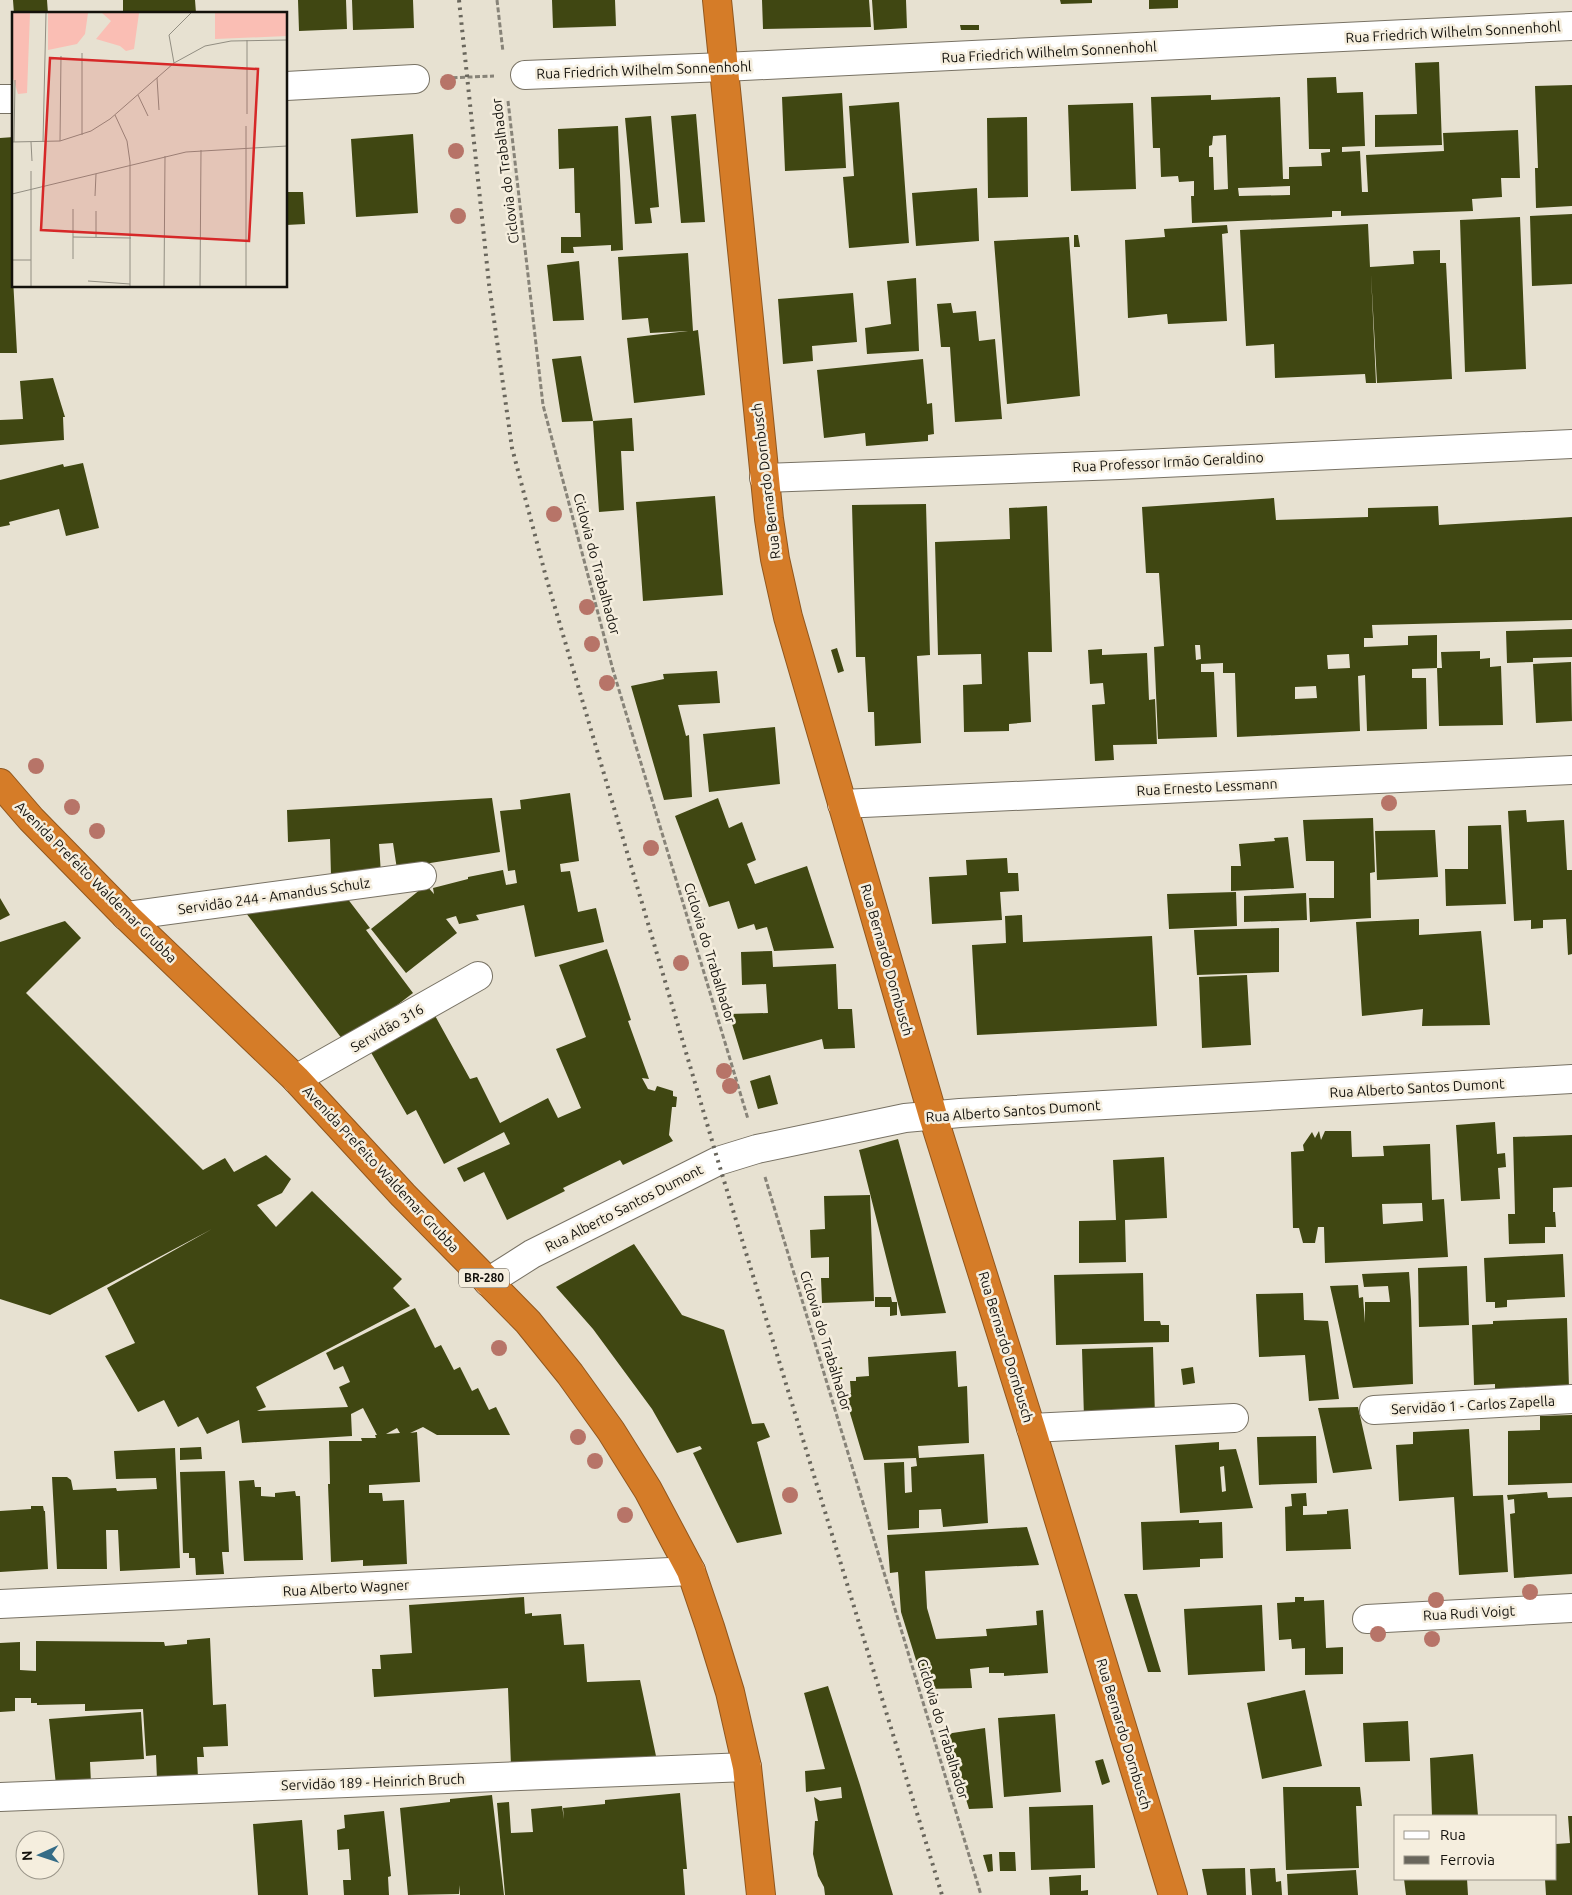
<svg xmlns="http://www.w3.org/2000/svg" width="1572" height="1895" viewBox="0 0 1572 1895" font-family="Ubuntu,sans-serif">
  <rect width="100%" height="100%" fill="#e7e1d1"/>
  <path fill="#404712" fill-rule="evenodd" d="M13 0H47L48 14H14Z
    M123 0H195L196 13 123 14Z
    M298 0H346L347 29 299 31Z
    M352 0H413L414 28 353 30Z
    M552 0H615L616 26 553 28Z
    M762 0H869L871 27 763 29Z
    M872 0H906L907 28 874 30Z
    M1060 0H1092V3L1061 4Z
    M1149 0H1178V8L1149 9Z
    M960 25H979V30H961Z
    M1439 62 1442 145 1375 147V115L1417 114 1415 63Z
    M1336 77 1337 93 1363 92 1365 146 1342 147V152L1360 151 1362 192H1368L1366 155 1444 151 1443 133 1518 130 1520 178H1501L1502 197 1472 199 1473 211 1341 216V211H1332V217L1192 223 1191 196H1194V181L1179 182 1178 176 1161 177 1160 148H1153L1151 97 1211 95V100L1280 97 1283 179H1289V167L1322 166 1321 153 1330 152V149H1309L1307 78ZM1226 135 1228 189 1214 190 1213 157H1209V146L1212 145 1213 136ZM1290 186V195L1239 196 1238 188Z
    M1572 85V206L1536 208 1535 168H1538L1535 86Z
    M842 93 846 168 785 171 782 97Z
    M899 102 909 243 849 248 843 177 854 176 849 106Z
    M1133 103 1136 189 1071 191 1068 105Z
    M696 114 705 222 681 223 671 116Z
    M651 116 659 207 650 208 652 223 635 224 625 118Z
    M1027 117 1028 197 988 198 987 118Z
    M618 126 623 250 611 251V245L573 247 574 253H561V237H581L580 213H575L574 168 559 169 558 129Z
    M413 134 418 213 356 217 351 139Z
    M14 137 13 278 17 353H0V138Z
    M977 188 979 241 916 246 912 193Z
    M286 192H303L305 224 286 225Z
    M1572 214V284L1532 286 1530 216Z
    M1520 217 1526 369 1465 372 1460 220Z
    M1368 224 1370 267 1414 264 1413 251 1440 250V263H1446L1452 379 1377 383 1371 274 1376 383H1366L1365 374 1275 378 1274 344 1246 346 1240 230Z
    M1227 225 1228 233 1222 234 1227 321 1168 324 1167 314 1128 318 1125 240 1165 237 1164 229Z
    M1074 235H1078L1080 247H1074Z
    M1069 237 1080 396 1007 404 994 241Z
    M688 253 693 331 698 330 705 395 634 403 627 338 688 331 650 333 648 318 622 320 618 257Z
    M579 261 584 320 553 321 547 265Z
    M916 278 919 351 867 354 865 328 891 324 887 281Z
    M853 293 857 342 812 346 813 361 783 364 778 299Z
    M951 303 953 313 976 311 979 341 995 339 1002 419 955 422 950 347H941L937 304Z
    M581 356 593 421 562 422 552 359Z
    M923 359 927 404 932 403 934 434 928 435V441L866 446 865 433 824 438 817 370Z
    M53 378 65 417H63L64 440 0 445V420L23 419 20 381Z
    M632 418 634 451H621L624 510 599 512 593 421Z
    M83 463 99 528 66 536 59 509 9 522 10 525 0 527V480L63 464 64 467Z
    M715 496 723 595 643 601 636 502Z
    M1274 498 1276 520 1368 517V508L1438 506 1439 525 1572 517V620L1372 625 1373 638H1364V647L1408 645V636L1437 635V668L1412 669V678H1426L1427 729 1367 731 1365 675 1358 676 1360 731 1237 737 1235 673H1223V663L1201 664V672H1214L1217 737 1158 739 1154 647 1164 646 1159 573H1146L1142 507ZM1195 645H1200L1201 659 1196 660ZM1349 654 1350 668 1328 669 1327 655ZM1316 686 1317 698 1295 699V687Z
    M926 504 930 655 917 656 921 743 875 746 874 712H868L865 657H856L852 505Z
    M1047 506 1052 652H1028L1031 722 1009 724V731L964 732 963 685 982 684 981 654 938 655 935 542 1010 539 1009 508Z
    M1572 629V657L1533 658V662L1507 663 1506 631Z
    M837 648 844 671 838 673 831 650Z
    M1102 649V655L1147 653 1149 700 1155 699 1157 744 1113 745 1114 760 1095 761 1092 705 1105 704 1103 683 1090 684 1088 650Z
    M1480 651V659L1490 658V667L1501 666 1503 725 1439 726 1437 668H1442L1441 652Z
    M1571 662 1572 721 1536 723 1533 664Z
    M717 671 720 703 678 705 686 736 689 735 692 797 664 800 631 686 664 679 663 674Z
    M775 727 780 784 709 792 703 734Z
    M570 793 579 861 560 864 561 872 570 871 578 912 596 908 604 942 535 957 524 905 476 915 479 920 459 924 456 916 446 919 457 933 406 973 371 929 426 885 434 894 433 888 468 879V877L503 870 506 885 517 883 515 870 508 871 500 811 521 809 520 800Z
    M492 798 500 852 424 864 398 876 393 843 379 844 381 874 331 876 330 839 288 842 287 810Z
    M718 798 729 828 742 822 756 860 747 864 755 884 807 866 834 948 774 951 767 927 756 930 754 924 738 929 729 901 709 907 675 816Z
    M1526 810 1527 822 1564 820 1567 870H1572V954L1568 955 1566 919 1543 920V928L1531 929V920L1514 921 1508 811Z
    M1373 818 1375 872 1370 873 1371 918 1310 922 1309 898H1334V861H1306L1303 820Z
    M1501 825 1506 904 1446 906 1445 869H1468V826Z
    M1435 830 1438 877 1377 880 1375 831Z
    M1288 837 1294 888 1231 891V866H1241L1239 844 1275 841 1274 838Z
    M1007 858 1008 873H1018L1019 891 1000 892 1002 920 932 924 929 877 967 875 966 860Z
    M1236 892 1237 926 1169 929 1167 894Z
    M1306 893 1307 920 1244 922V896Z
    M0 898 10 915 0 920Z
    M347 898 370 928 366 930 413 993 346 1044 246 913Z
    M1022 915 1023 942 1152 936 1157 1026 977 1035 972 945 1006 943 1005 916Z
    M1419 919V935L1481 931 1490 1025 1422 1026 1423 1009 1362 1016 1356 922Z
    M65 921 81 938 26 993 203 1170 225 1158 234 1172 266 1155 291 1179 282 1193 257 1205 276 1227 312 1191 402 1279 393 1288 410 1306 256 1387 266 1407 257 1411 348 1407 339 1387 350 1382 343 1366 334 1370 326 1353 415 1308 435 1348 441 1345 454 1370 460 1367 472 1391 478 1388 489 1410 496 1407 510 1435H437L423 1427 410 1433 417 1432 420 1482 369 1485V1493H382L383 1501 404 1500 407 1564 363 1566V1560L331 1562 328 1484H330L329 1441H362L361 1438H376L375 1435H377L363 1408 351 1414 352 1436 242 1443 239 1420 207 1434 198 1417 178 1427 164 1400 138 1412 105 1356 135 1343 107 1288 212 1229 50 1315 0 1299V942ZM397 1428 400 1433 386 1434Z
    M1279 928V972L1197 975 1194 930Z
    M607 949 631 1020 628 1021 649 1079 642 1078 648 1089 655 1091 657 1086 673 1091V1096L677 1097 676 1107H672L669 1135 673 1141 623 1165 620 1160 563 1188 565 1191 507 1220 484 1172 464 1182 457 1168 510 1144 504 1132 444 1164 416 1110 407 1115 369 1049 433 1012 470 1079 477 1077 500 1123 548 1098 558 1118 581 1108 556 1049 586 1037 559 965Z
    M772 951 773 967 836 964 838 1009H852L855 1048 824 1049 822 1039 743 1060 729 1014 768 1013 766 984 742 985 741 952Z
    M1247 975 1251 1045 1202 1048 1199 977Z
    M770 1075 778 1104 758 1109 750 1081Z
    M1495 1122 1497 1154 1505 1153 1506 1167 1498 1168 1500 1199 1461 1201 1456 1125Z
    M1319 1131 1321 1140 1325 1131H1351L1352 1157 1384 1156 1383 1146 1430 1144 1432 1200 1444 1199 1448 1257 1325 1263 1324 1227H1318L1315 1243H1303L1299 1228H1293L1291 1152 1304 1151 1303 1145 1312 1132 1315 1138ZM1422 1203 1423 1221 1383 1224 1382 1204Z
    M1572 1135V1187L1553 1188V1212H1555L1556 1227H1545V1243L1509 1244 1508 1214H1515L1513 1137Z
    M898 1139 917 1208 946 1313 901 1316 859 1150Z
    M1164 1157 1167 1218 1125 1220 1126 1262 1079 1263V1221L1116 1220 1113 1160Z
    M870 1195 874 1301 822 1303 821 1278H829V1257L811 1258 810 1230 825 1229 824 1196Z
    M634 1244 682 1315 724 1330 752 1424 764 1423 770 1437 757 1442 782 1534 737 1543 693 1453 702 1449 700 1446 677 1453 652 1409 593 1329 556 1287Z
    M1563 1254 1565 1297 1507 1300V1307L1495 1308V1302H1486L1484 1258Z
    M1467 1266 1469 1325 1419 1327 1418 1268Z
    M1409 1272 1411 1301 1413 1384 1353 1388 1330 1286 1358 1285 1359 1298 1363 1297 1365 1323V1302H1390L1388 1286 1364 1287 1362 1274Z
    M1143 1273 1144 1321H1160L1161 1325H1169V1342L1056 1345 1054 1275Z
    M1303 1293 1304 1320 1328 1321 1339 1399 1309 1401 1305 1355 1259 1357 1256 1294Z
    M875 1297H891L892 1302H897V1315L890 1316V1307H875Z
    M1567 1318 1569 1388 1495 1390V1384L1474 1385 1472 1325 1493 1324V1321Z
    M1153 1347 1155 1416 1084 1418 1082 1349Z
    M956 1351 958 1387 967 1386 969 1443 918 1446 919 1458 984 1454 988 1523 943 1527 941 1509 919 1510V1528L888 1530 884 1463 904 1462 905 1493 912 1492 911 1467 917 1466 916 1458 864 1460 844 1393H851L850 1381H856V1377L869 1376 868 1357Z
    M842 1367 844 1377 839 1379 836 1369Z
    M1193 1367 1195 1383 1183 1385 1181 1369Z
    M1358 1407 1372 1469 1333 1473 1318 1408Z
    M1572 1415V1483L1508 1485V1431L1540 1430V1416Z
    M1469 1429 1473 1496 1503 1495 1508 1572 1459 1575 1454 1497 1399 1501 1396 1445 1413 1444V1432Z
    M1316 1436 1317 1483 1259 1485 1257 1437Z
    M1219 1442V1450L1236 1449 1253 1508 1180 1513 1175 1445ZM1224 1466 1226 1491 1222 1492 1220 1467Z
    M201 1447 202 1459 180 1460V1448Z
    M175 1448 180 1568 120 1571 118 1530H106L107 1569H57L52 1477H67L71 1480 73 1490 116 1488 117 1491 157 1489 156 1478 116 1479 114 1451Z
    M225 1471 229 1552H222L224 1574 196 1575 195 1558H189V1553H183L180 1472Z
    M254 1480 255 1487H261V1496L275 1497V1493L295 1491 296 1496H300L303 1560 244 1561 239 1481Z
    M1547 1492 1548 1498 1572 1497V1574L1514 1578 1510 1514 1515 1513 1514 1499 1508 1500 1507 1495Z
    M1306 1493 1307 1506H1303V1515L1327 1514V1511L1348 1509 1351 1549 1286 1551 1285 1507 1292 1506 1291 1494Z
    M31 1506H43L44 1511H45L48 1569 0 1572V1511L31 1509Z
    M1199 1520V1523L1222 1522 1223 1558 1200 1559V1567L1143 1570 1141 1522Z
    M1027 1527 1039 1565 925 1571 927 1608 936 1639 987 1636 986 1629 1037 1625 1036 1611 1043 1610 1048 1673 1004 1676V1673H989V1667L970 1669 972 1688 925 1689 901 1612 898 1572 890 1573 887 1535Z
    M1124 1594H1137L1161 1672H1148Z
    M524 1597 525 1614 532 1613V1616L561 1614 564 1645 584 1644 587 1682 640 1680 656 1756 511 1766 508 1688 374 1697 372 1669H381L380 1655 412 1653 409 1605Z
    M1295 1597H1304V1601L1324 1600 1326 1648 1343 1647V1674L1305 1675V1648L1292 1649 1291 1639 1279 1640 1277 1603 1295 1602Z
    M1262 1605 1265 1671 1188 1675 1184 1609Z
    M210 1638 213 1705 226 1704 228 1746 203 1747 204 1757H197L198 1778 157 1780 156 1755 146 1756 143 1709 85 1711V1704L37 1705V1703H31V1698H15V1711L0 1712V1643L20 1642V1670L36 1671V1641L164 1642 165 1646 187 1644V1640Z
    M828 1686 860 1785 893 1895H825L824 1887 818 1876 813 1854 815 1821H818L814 1797 820 1801 842 1798 841 1787 806 1792 805 1771 825 1769 804 1693Z
    M1305 1690 1322 1766 1262 1779 1247 1703Z
    M141 1712 144 1759 90 1762 91 1783 56 1785 49 1719Z
    M1055 1714 1061 1792 1004 1797 998 1718Z
    M1408 1721 1410 1761 1365 1762 1363 1723Z
    M985 1728 993 1808 969 1809 946 1734Z
    M1473 1754 1478 1816H1432L1430 1758Z
    M1103 1759 1110 1782 1102 1785 1095 1761Z
    M1283 1787H1360L1362 1806H1356L1359 1868 1286 1870Z
    M680 1793 687 1869H683L685 1895H505L497 1803 509 1802 511 1833 533 1832 531 1809 562 1806 564 1819 563 1808 605 1804V1800Z
    M492 1795 504 1895H460L459 1885V1894L408 1895 400 1808 450 1802V1799Z
    M1093 1805 1095 1868 1031 1870 1029 1807Z
    M384 1811 391 1876 388 1877 389 1895H344L343 1880H351L349 1849 338 1850 337 1830 345 1828 344 1815Z
    M1568 1816H1572V1895H1546L1545 1879H1556V1844L1570 1843Z
    M302 1820 308 1895H258L253 1824Z
    M999 1852H1015L1016 1871H1000Z
    M992 1854 993 1871 988 1872 983 1855Z
    M1245 1868 1246 1895H1207L1202 1869Z
    M1275 1868 1276 1882 1281 1881 1282 1895H1252L1250 1869Z
    M1356 1870 1358 1895H1288L1287 1874Z
    M1081 1875V1891L1088 1890V1895H1050L1049 1877Z
    M1404 1879H1467L1468 1895H1406Z"/>
  <g fill="none" stroke-linecap="round" stroke-linejoin="round">
    <g stroke="#787264" stroke-width="30">
      <path id="street" d="M525 75 724 67 1572 26
        M286 86 415 79
        M0 99H14
        M764 478 1120 465 1572 444
        M842 804 1572 770
        M126 916 422 876
        M296 1079 478 976
        M488 1282 532 1254 718 1161 757 1149 905 1118 960 1113 1572 1079
        M1374 1410 1572 1399
        M1031 1428 1234 1418
        M0 1604 691 1571
        M1367 1619 1572 1608
        M0 1797 747 1767"/>
    </g>
    <g stroke="#91571e" stroke-width="30">
      <path id="highway" d="M717 0 769 519 775 559 788 617 933 1116 1031 1428 1173 1895
        M0 783 31 819 126 916 296 1079 403 1195 528 1322 570 1374 611 1431 648 1490 691 1571 710 1627 730 1692 747 1767 761 1895"/>
    </g>
    <path stroke="#878378" stroke-width="3" stroke-dasharray="5 2.5" stroke-linecap="butt" d="M497 0 503 52
      M445 78 494 76
      M508 101 543 405 613 670 748 1119
      M765 1177 981 1895"/>
    <use href="#street" stroke="#fff" stroke-width="28"/>
    <use href="#highway" stroke="#d57c28" stroke-width="28"/>
    <path stroke="#69665c" stroke-width="4" stroke-dasharray="2.5 5" stroke-linecap="butt" d="M459 0 489 284 512 448 546 577 718 1161 942 1895"/>
  </g>
  <g fill="#b77468">
    <circle cx="448" cy="82" r="8"/>
    <circle cx="456" cy="151" r="8"/>
    <circle cx="458" cy="216" r="8"/>
    <circle cx="554" cy="514" r="8"/>
    <circle cx="587" cy="607" r="8"/>
    <circle cx="592" cy="644" r="8"/>
    <circle cx="607" cy="683" r="8"/>
    <circle cx="36" cy="766" r="8"/>
    <circle cx="1389" cy="803" r="8"/>
    <circle cx="72" cy="807" r="8"/>
    <circle cx="97" cy="831" r="8"/>
    <circle cx="651" cy="848" r="8"/>
    <circle cx="681" cy="963" r="8"/>
    <circle cx="724" cy="1071" r="8"/>
    <circle cx="730" cy="1086" r="8"/>
    <circle cx="499" cy="1348" r="8"/>
    <circle cx="578" cy="1437" r="8"/>
    <circle cx="595" cy="1461" r="8"/>
    <circle cx="790" cy="1495" r="8"/>
    <circle cx="625" cy="1515" r="8"/>
    <circle cx="1530" cy="1592" r="8"/>
    <circle cx="1436" cy="1600" r="8"/>
    <circle cx="1378" cy="1634" r="8"/>
    <circle cx="1432" cy="1639" r="8"/>
  </g>
  <g text-anchor="middle" stroke-width="5" stroke-linejoin="round" paint-order="stroke">
    <rect fill="#f5eede" stroke="#57534b" stroke-width="1" x="459" y="1268.5" width="50" height="19" rx="4"/>
    <g font-size="12" font-weight="bold" fill="#13110c">
      <text x="484" y="1282">BR-280</text>
    </g>
    <g font-size="14" fill="#13110c" stroke="#f5eede">
      <text transform="translate(1453 32) rotate(-3)" y="5">Rua Friedrich Wilhelm Sonnenhohl</text>
      <text transform="translate(1049 52) rotate(-3)" y="5">Rua Friedrich Wilhelm Sonnenhohl</text>
      <text transform="translate(644 70) rotate(-2)" y="5">Rua Friedrich Wilhelm Sonnenhohl</text>
      <text transform="translate(505 171) rotate(-97)" y="5">Ciclovia do Trabalhador</text>
      <text transform="translate(1168 462) rotate(-3)" y="5">Rua Professor Irmão Geraldino</text>
      <text transform="translate(766 481) rotate(-97)" y="5">Rua Bernardo Dornbusch</text>
      <text transform="translate(597 564) rotate(75)" y="5">Ciclovia do Trabalhador</text>
      <text transform="translate(1207 787) rotate(-3)" y="5">Rua Ernesto Lessmann</text>
      <text transform="translate(96 882) rotate(45)" y="5">Avenida Prefeito Waldemar Grubba</text>
      <text transform="translate(274 896) rotate(-8)" y="5">Servidão 244 - Amandus Schulz</text>
      <text transform="translate(710 953) rotate(73)" y="5">Ciclovia do Trabalhador</text>
      <text transform="translate(887 960) rotate(74)" y="5">Rua Bernardo Dornbusch</text>
      <text transform="translate(387 1028) rotate(-30)" y="5">Servidão 316</text>
      <text transform="translate(1417 1088) rotate(-3)" y="5">Rua Alberto Santos Dumont</text>
      <text transform="translate(1013 1111) rotate(-4)" y="5">Rua Alberto Santos Dumont</text>
      <text transform="translate(381 1169) rotate(47)" y="5">Avenida Prefeito Waldemar Grubba</text>
      <text transform="translate(624 1208) rotate(-27)" y="5">Rua Alberto Santos Dumont</text>
      <text transform="translate(826 1341) rotate(73)" y="5">Ciclovia do Trabalhador</text>
      <text transform="translate(1006 1347) rotate(73)" y="5">Rua Bernardo Dornbusch</text>
      <text transform="translate(1473 1405) rotate(-3)" y="5">Servidão 1 - Carlos Zapella</text>
      <text transform="translate(346 1588) rotate(-3)" y="5">Rua Alberto Wagner</text>
      <text transform="translate(1469 1613) rotate(-3)" y="5">Rua Rudi Voigt</text>
      <text transform="translate(943 1729) rotate(73)" y="5">Ciclovia do Trabalhador</text>
      <text transform="translate(1124 1734) rotate(73)" y="5">Rua Bernardo Dornbusch</text>
      <text transform="translate(373 1782) rotate(-2)" y="5">Servidão 189 - Heinrich Bruch</text>
    </g>
  </g>
  <g transform="translate(12 12)">
    <rect width="275" height="275" fill="#e7e1d1"/>
    <path d="M0 1H18L15 81 6 82 0 63ZM36 1H76L73 22 65 32 36 38ZM90 1H127L122 37 114 39 108 34 84 27 99 9ZM203 1H275V24L203 27Z" fill="#fabeb4"/>
    <path fill="none" stroke="#928e82" stroke-width="1" d="M162 51 157 23 179 1M145 66 147 98M126 83 136 104M235 102V28M103 103 115 129 118 150V274M70 123V41M48 129 49 44M0 130 48 129 79 119 98 107 162 51 193 34 219 29 275 28M2 130 3 68M19 130 20 149M31 130 34 1M19 159V274M0 182 174 140 275 134M83 184 84 162M84 199V225M61 225 119 226M61 247V197M0 248H19M76 269 118 272M152 274 153 144M188 274 189 138M234 274V114"/>
    <path fill="#d62828" fill-opacity="0.15" stroke="#d62828" stroke-width="2.5" d="M38 46 246 57 237 229 29 218Z"/>
    <rect width="275" height="275" fill="none" stroke="#13110c" stroke-width="2.5"/>
  </g>
  <rect x="1394" y="1815" width="162" height="65" fill="#f5eede" stroke="#9b968a"/>
  <rect x="1404" y="1831" width="25" height="8" fill="#ffffff" stroke="#9b968a"/>
  <text x="1440" y="1840" font-size="15" fill="#13110c">Rua</text>
  <rect x="1404" y="1856" width="25" height="8" fill="#69665c" stroke="#9b968a"/>
  <text x="1440" y="1865" font-size="15" fill="#13110c">Ferrovia</text>
  <g transform="translate(40 1855) rotate(267)"><circle r="24" fill="#f5eede" stroke="#9b968a"/>
  <path d="M0-4L9 19L0 12L-9 19Z" fill="#356c87"/>
  <text y="-8" font-size="14" font-weight="bold" text-anchor="middle" fill="#13110c">N</text>
  </g>
</svg>
